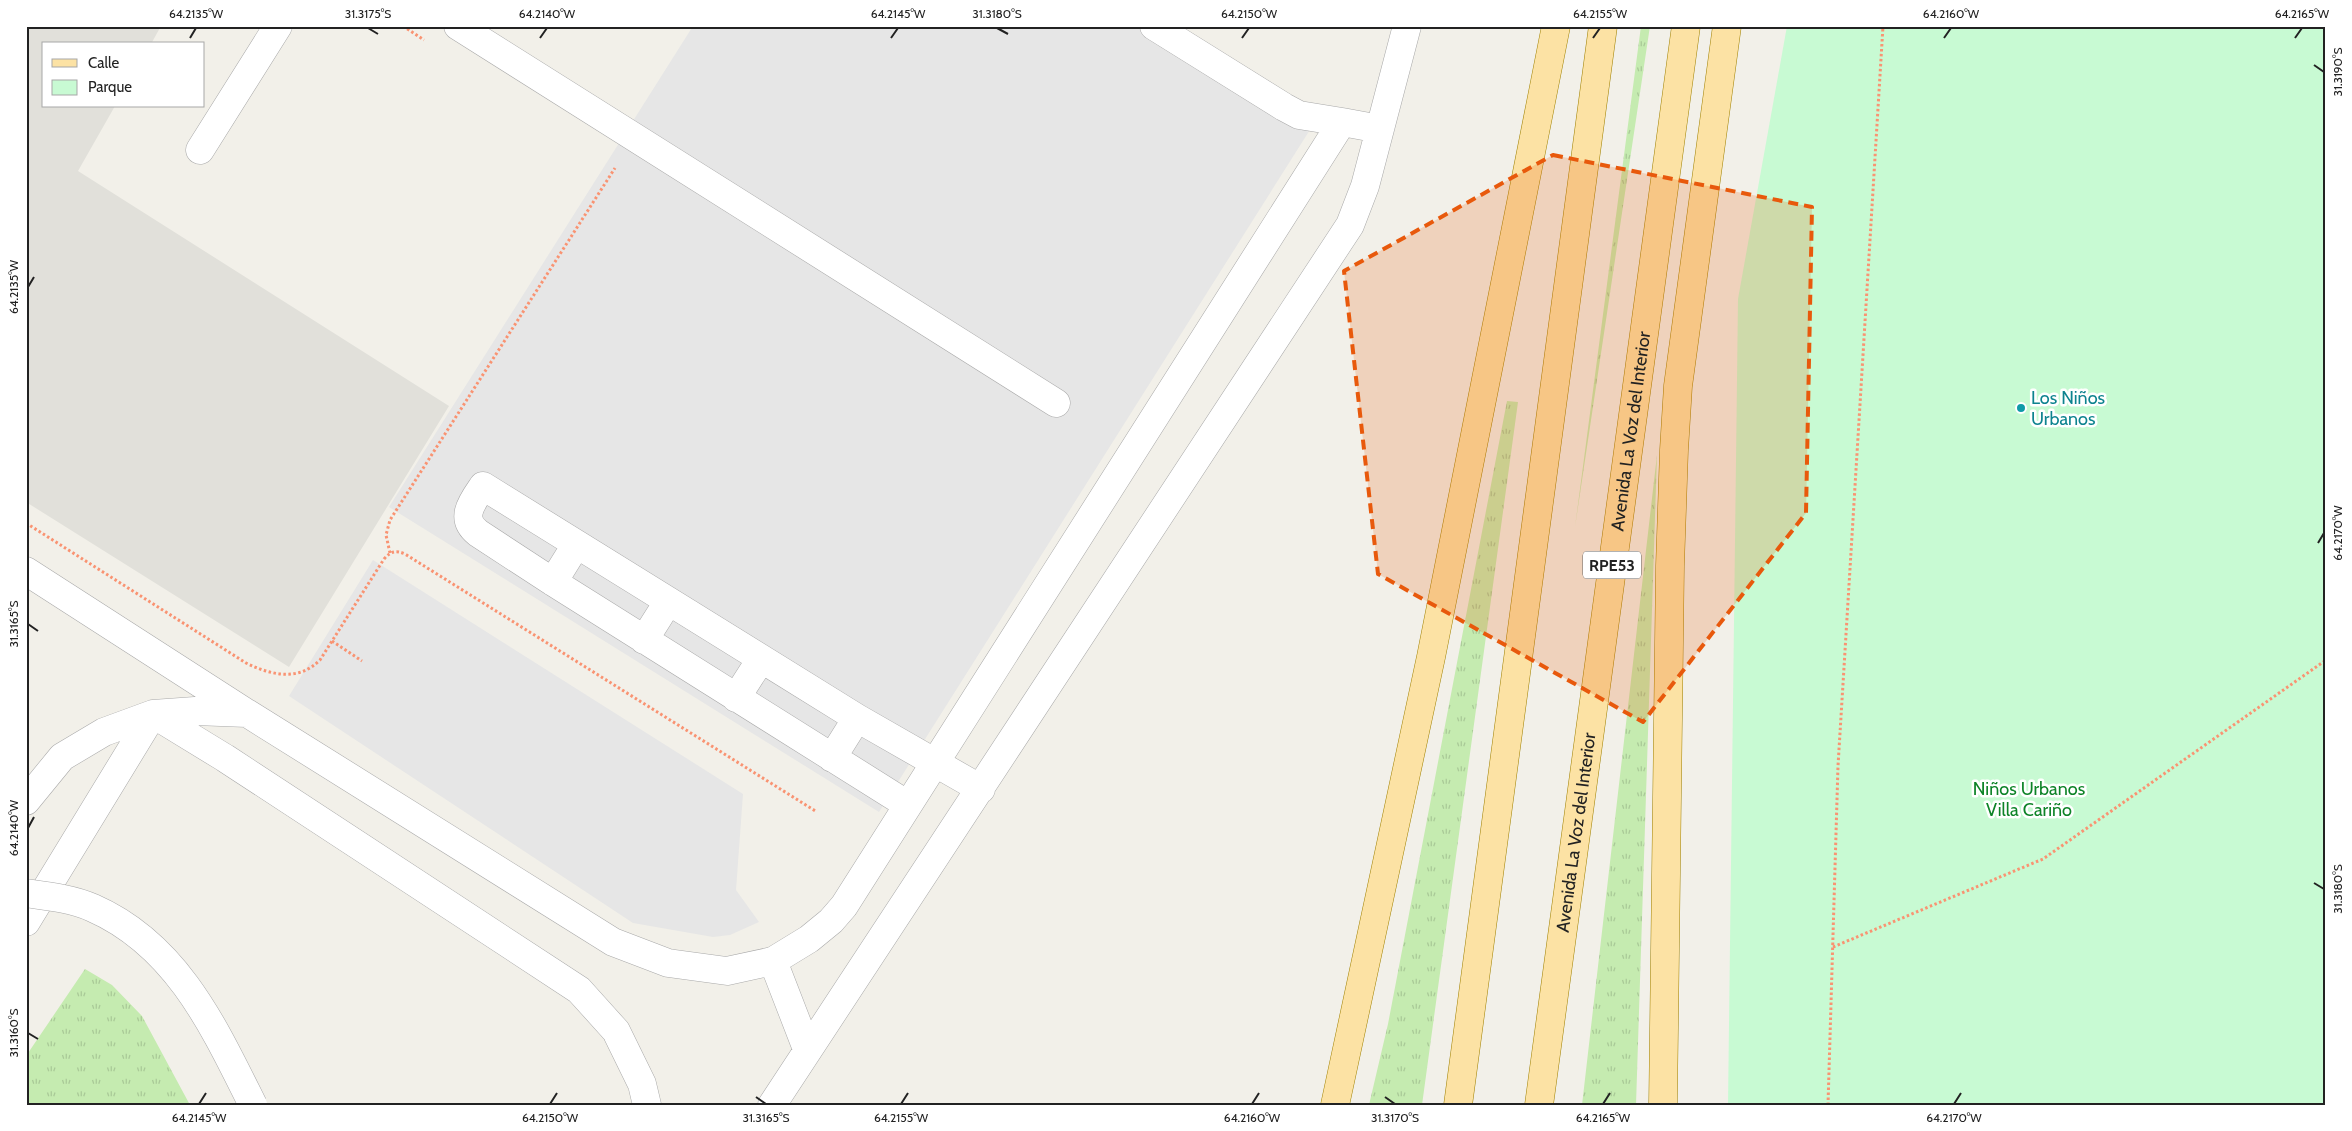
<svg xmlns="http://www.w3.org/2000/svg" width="2352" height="1131" viewBox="0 0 2352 1131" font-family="Cabin,sans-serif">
  <defs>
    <pattern id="grass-tufts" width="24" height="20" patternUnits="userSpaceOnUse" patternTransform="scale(1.25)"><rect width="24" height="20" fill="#c5ebb0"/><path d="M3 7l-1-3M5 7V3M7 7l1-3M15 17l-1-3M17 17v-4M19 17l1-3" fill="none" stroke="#a9c997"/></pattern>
  </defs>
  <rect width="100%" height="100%" fill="#f2f0e9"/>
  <path fill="#e1e0da" d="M26 26H161L151 44H44V106H115L78 171 449 406 289 667 26 502Z"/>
  <path fill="url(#grass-tufts)" d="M1641 26H1650L1575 527Z
    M1507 401 1518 402 1422 1105H1369L1388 1024Z
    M1657 455 1636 1105H1582Z
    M85 969 112 985 142 1016 190 1105H26V1056Z"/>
  <path fill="#c8fad3" d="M1787 26H2326V1105H1728L1738 299Z"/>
  <path fill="#e6e6e6" d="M693 26H1164L1313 125 879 812 389 507Z
    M373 560 743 794 736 890 759 922 730 935 713 937 633 923 289 696Z"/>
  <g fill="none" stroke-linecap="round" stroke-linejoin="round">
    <g stroke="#a9a9a9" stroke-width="29">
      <path id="minor" d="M458 26 1056 403
        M1154 26 1284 107 1299 115 1342 122
        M200 150 278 26
        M26 571 245 712
        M553 582 576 545
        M644 640 668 602
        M736 698 761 659
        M153 714 225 758 579 990 616 1031 642 1084 647 1105
        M832 758 857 718
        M26 801 62 757 104 732 153 714 195 711 247 713 613 942 668 963 727 971 773 961 809 939 831 921 844 906 1342 122 1380 129
        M908 805 553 582 478 533C459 518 472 502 483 486L857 718 981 789
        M26 922 153 714
        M773 961 807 1049
        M772 1105 1350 225 1365 186 1407 26"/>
    </g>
    <g stroke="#9f8001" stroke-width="29">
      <g id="major">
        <path d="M1335 1105 1431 657 1556 26"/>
        <path d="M1458 1105 1603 26"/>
        <path id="s1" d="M1539 1105 1686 26"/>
        <path d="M1663 1105 1670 566 1674 450 1678 386 1727 26"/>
      </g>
    </g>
    <path stroke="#f99372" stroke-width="3" stroke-dasharray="2.5 2.5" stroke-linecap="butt" d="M403 26 424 40
      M26 523 246 663C271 675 298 682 320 660L384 559C391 551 396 550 405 554L817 812
      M390 553 386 535 390 520 615 168
      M332 641 362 661
      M1833 947 2043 859 2326 660
      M1828 1105 1838 766 1883 26"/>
    <use href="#minor" stroke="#fff" stroke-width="28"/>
    <use href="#major" stroke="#fce2a4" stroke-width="28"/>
    <g stroke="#a9a9a9" stroke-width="29" stroke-linecap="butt">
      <path id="minor-bridge" d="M26 893C48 896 73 899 93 908 177 945 214 1027 253 1105"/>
    </g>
    <use href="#minor-bridge" stroke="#fff" stroke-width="28"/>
  </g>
  <path fill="#e8590c" fill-opacity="0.2" stroke="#e8590c" stroke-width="4" stroke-dasharray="10 6" stroke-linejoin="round" d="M1553 155 1812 207 1806 513 1643 722 1378 574 1344 271Z"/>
  <path fill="none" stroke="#222" stroke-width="2" d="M368 28 378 34M997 28 1008 34M190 38 196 28M540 38 547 28M891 38 898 28M1242 38 1249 28M1593 38 1600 28M1944 38 1951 28M2295 38 2302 28M2314 65 2324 72M28 287 34 277M2318 543 2324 533M28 624 38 631M28 828 34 817M2314 883 2324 889M28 1033 38 1039M756 1097 766 1104M1385 1097 1395 1104M199 1104 206 1093M550 1104 557 1093M901 1104 908 1093M1252 1104 1259 1093M1603 1104 1610 1093M1954 1104 1961 1093"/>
  <circle fill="#0f9aa8" stroke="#fff" stroke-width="2" cx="2021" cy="408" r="5"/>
  <g text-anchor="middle" stroke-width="5" stroke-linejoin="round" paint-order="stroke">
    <rect fill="#fff" stroke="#646464" stroke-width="1" x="1583" y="551.5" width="58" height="27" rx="4"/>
    <g font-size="16" font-weight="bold" fill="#222">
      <text x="1612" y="571">RPE53</text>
    </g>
    <g font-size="18" fill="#0d838f" stroke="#fff" text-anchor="start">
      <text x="2031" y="404">Los Niños<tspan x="2031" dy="21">Urbanos</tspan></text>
    </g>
    <g font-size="18" fill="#222" stroke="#fff">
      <text dy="6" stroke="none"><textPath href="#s1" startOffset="680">Avenida La Voz del Interior</textPath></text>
      <text dy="6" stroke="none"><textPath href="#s1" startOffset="275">Avenida La Voz del Interior</textPath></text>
    </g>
    <g font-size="18" fill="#0d8327" stroke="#fff">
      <text x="2029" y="795">Niños Urbanos<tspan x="2029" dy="21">Villa Cariño</tspan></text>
    </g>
  </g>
  <rect width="2352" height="1131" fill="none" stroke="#ffffff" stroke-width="55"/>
  <rect x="42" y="42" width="162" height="65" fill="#ffffff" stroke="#a7a7a7"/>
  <rect x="52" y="59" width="25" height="8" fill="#fce2a4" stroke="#a7a7a7"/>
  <text x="88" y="68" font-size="15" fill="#222222">Calle</text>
  <rect x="52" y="80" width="25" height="15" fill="#c8fad3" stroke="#a7a7a7"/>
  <text x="88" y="92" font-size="15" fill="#222222">Parque</text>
  <rect x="28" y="28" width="2296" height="1076" fill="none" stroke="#222" stroke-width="2"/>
  <g font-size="12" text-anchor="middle" fill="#222">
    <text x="196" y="18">64.2135°W</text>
    <text x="368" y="18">31.3175°S</text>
    <text x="547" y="18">64.2140°W</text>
    <text x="898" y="18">64.2145°W</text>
    <text x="997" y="18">31.3180°S</text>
    <text x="1249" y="18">64.2150°W</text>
    <text x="1600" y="18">64.2155°W</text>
    <text x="1951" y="18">64.2160°W</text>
    <text x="2302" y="18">64.2165°W</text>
    <text transform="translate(2338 72) rotate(-90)" y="4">31.3190°S</text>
    <text transform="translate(14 287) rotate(-90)" y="4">64.2135°W</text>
    <text transform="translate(2338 533) rotate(-90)" y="4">64.2170°W</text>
    <text transform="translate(14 624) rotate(-90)" y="4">31.3165°S</text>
    <text transform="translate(14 828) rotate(-90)" y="4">64.2140°W</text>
    <text transform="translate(2338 889) rotate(-90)" y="4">31.3180°S</text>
    <text transform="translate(14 1033) rotate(-90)" y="4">31.3160°S</text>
    <text x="199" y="1122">64.2145°W</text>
    <text x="550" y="1122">64.2150°W</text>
    <text x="766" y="1122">31.3165°S</text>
    <text x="901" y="1122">64.2155°W</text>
    <text x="1252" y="1122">64.2160°W</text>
    <text x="1395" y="1122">31.3170°S</text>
    <text x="1603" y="1122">64.2165°W</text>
    <text x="1954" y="1122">64.2170°W</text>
  </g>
</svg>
